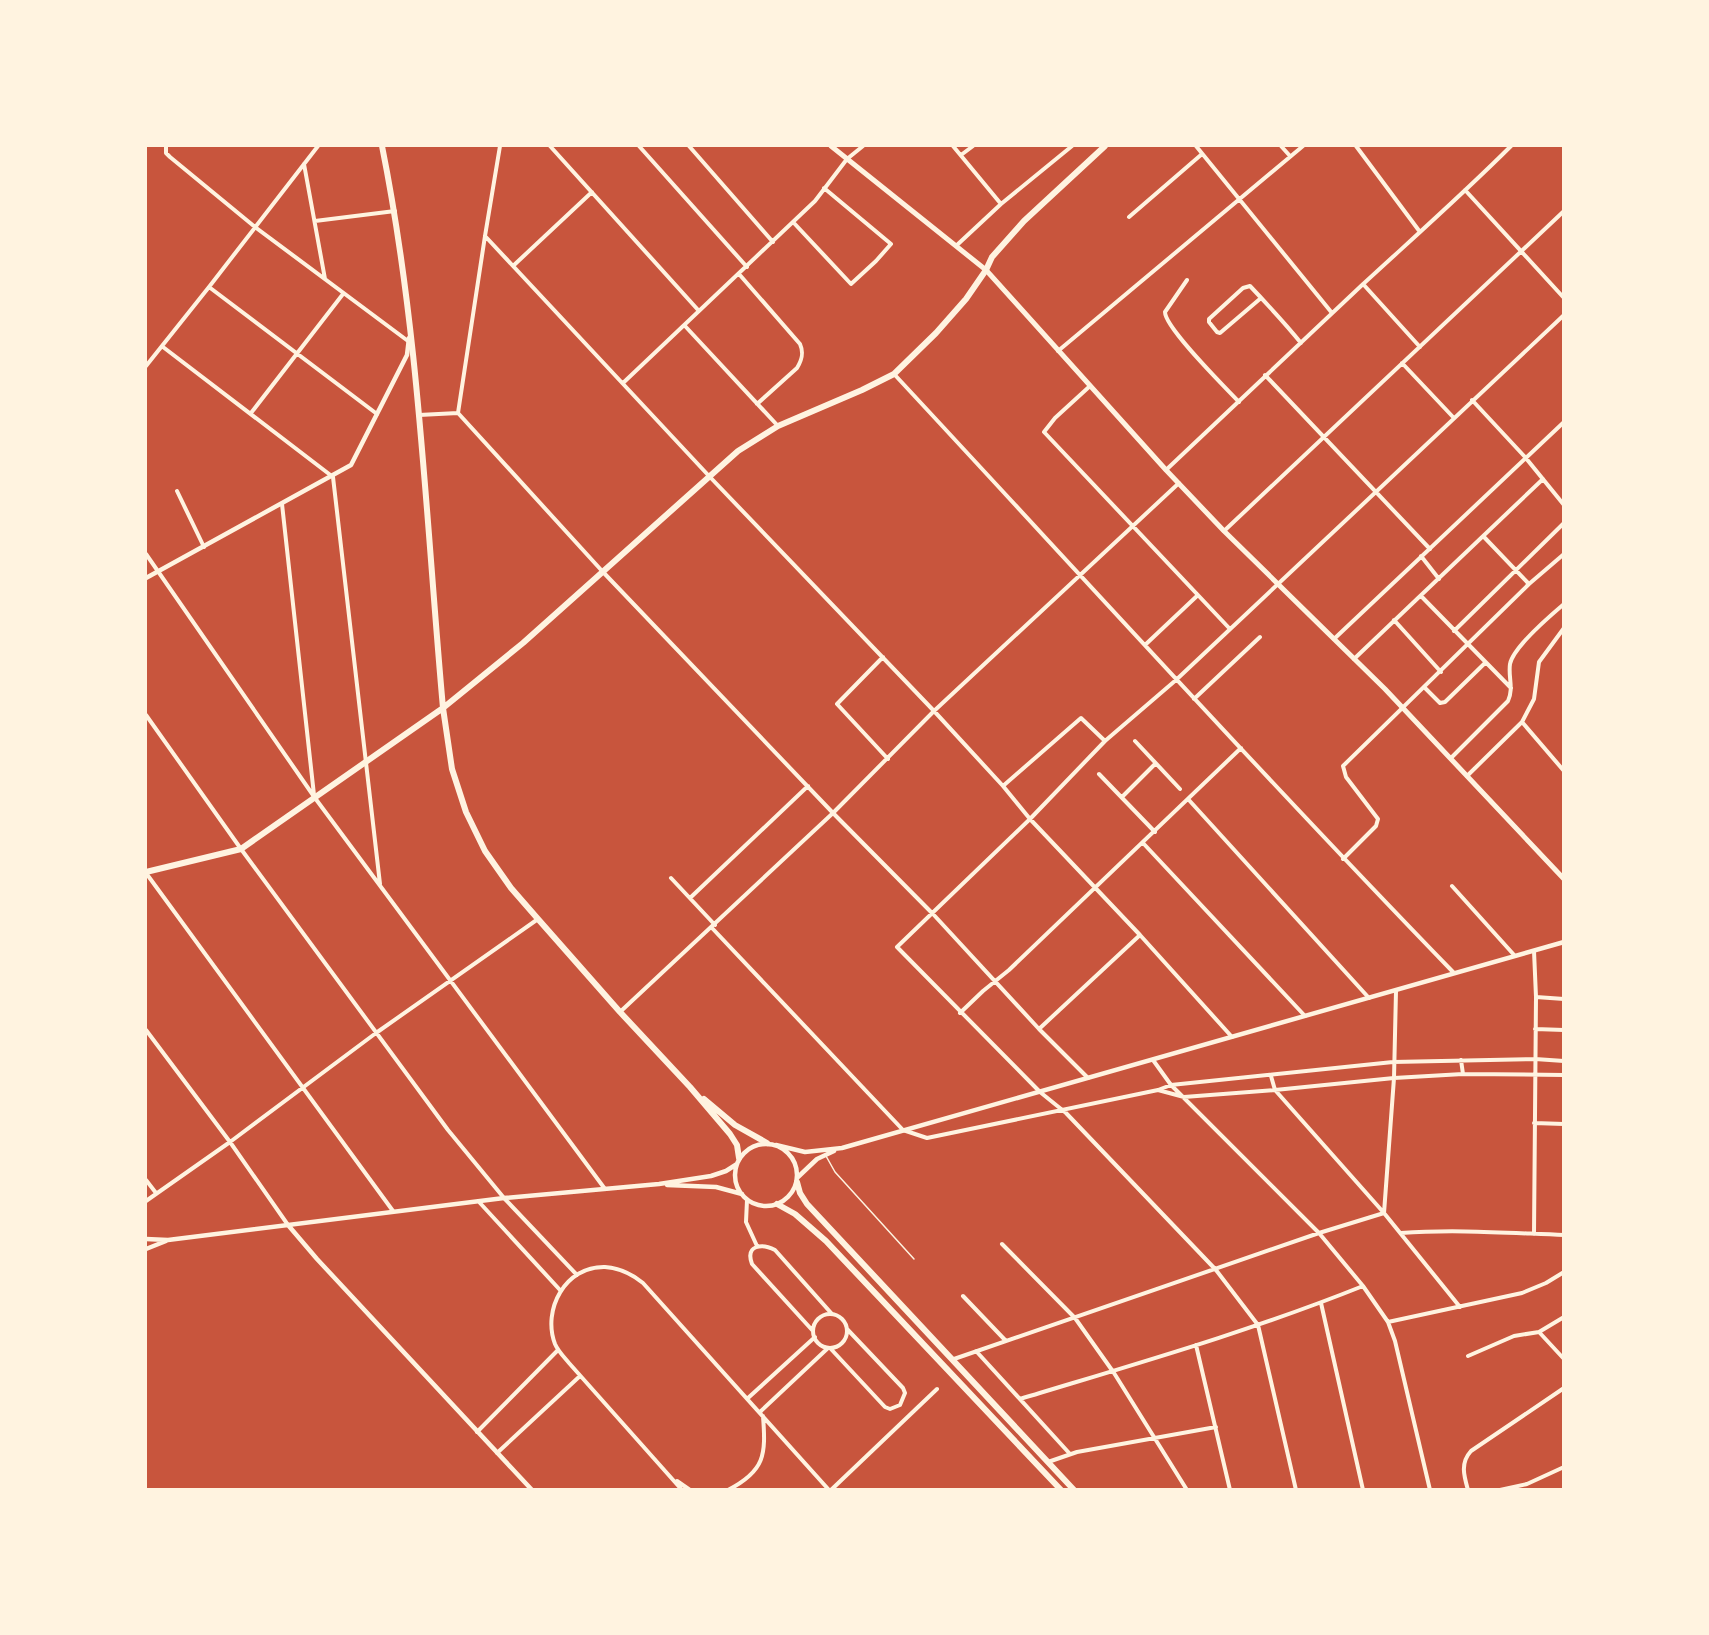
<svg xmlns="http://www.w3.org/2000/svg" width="1709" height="1635" viewBox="0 0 1709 1635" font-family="'Sofia Sans Condensed',sans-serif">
  <rect width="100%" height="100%" fill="#c8553d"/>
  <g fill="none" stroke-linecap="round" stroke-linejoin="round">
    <path stroke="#fff3e0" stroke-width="1.5" d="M826 1156 835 1172 914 1259"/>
    <path stroke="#fff3e0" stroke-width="4" d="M166 146V153L170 157 255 227 408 341
      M550 146 699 311
      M639 146 747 267
      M689 146 773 242
      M953 146 1001 204
      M1196 146 1332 313
      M1281 146 1290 156
      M1356 146 1420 232
      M961 155 973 146
      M304 164 325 279
      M1465 190 1564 298
      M1129 217 1202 154
      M315 221 395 211
      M793 222 851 284 876 261 891 244 824 188
      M485 236 709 476 934 711 1003 786 1030 819 1140 935 1232 1037
      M957 245 1001 204 1072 146
      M513 266 592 192
      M739 274 800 344C804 353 802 360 797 368L757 404
      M1187 280 1165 312C1165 328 1225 387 1239 402
      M1363 284 1420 347
      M209 287 377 414
      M1261 298 1220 333 1217 332 1209 322V319L1243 288 1250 286C1268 305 1285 323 1301 343
      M685 326 778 426
      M163 347 333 477 380 884
      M1058 351 1303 146
      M1402 363 1453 417
      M146 366 209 287 318 146
      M894 374C1080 574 1264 777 1454 973
      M1265 375 1430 549
      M623 383 815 201 847 159 863 146
      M1090 386 1055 418 1044 432 1230 629
      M1472 400 1525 457 1564 505
      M251 413 343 294
      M458 413 603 572 833 813 933 914 1039 1029 1088 1078
      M458 413 485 236 500 146
      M419 415 458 413
      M1166 470C1231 409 1296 347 1361 286 1412 239 1463 194 1511 146
      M177 491 204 547
      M282 504 314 795
      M1224 531 1564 211
      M1484 537 1529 584
      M146 554 315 798 605 1189
      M1421 556 1439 579
      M1421 596 1511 688
      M1394 620 1441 672
      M1454 631 1564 523
      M1334 639 1564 422
      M1145 645 1198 595
      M883 657 837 704 888 759
      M1354 659 1543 479
      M1425 688 1440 703 1445 702 1485 663
      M1194 699 1260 637
      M146 715 241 849 448 1130 504 1198 577 1275
      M1522 722 1564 771
      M1135 741 1180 789
      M1451 758 1508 701C1514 688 1508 677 1510 664 1513 648 1551 615 1564 604
      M1099 774 1155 832
      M1467 776 1522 722 1534 699 1539 662 1564 628
      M1003 786 1081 718 1105 741
      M1122 797 1155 764
      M1188 799 1369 998
      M1143 843 1305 1016
      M1343 859 1376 826 1378 819 1346 777 1343 766 1529 584 1564 554
      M146 873 393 1211
      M671 878 715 925
      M1452 886 1515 956
      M690 898 808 786
      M712 928 903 1130 927 1138 1158 1090 1171 1085 1393 1062 1535 1059 1564 1061
      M1536 997 1564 999
      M620 1012 833 813 934 711 1179 483
      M960 1013 983 991 1009 970 1241 748
      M1039 1029 1140 935
      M1535 1029 1564 1030
      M146 1030 230 1142 288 1225
      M1153 1060 1171 1085 1319 1233 1363 1286 1388 1322 1395 1341 1430 1490
      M1461 1060 1463 1074
      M1271 1076 1275 1090 1384 1213 1460 1307
      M1158 1090 1184 1097 1275 1090 1394 1078 1463 1074 1564 1075
      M1534 1123 1564 1124
      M146 1180 156 1193
      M747 1200 746 1222 757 1246
      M146 1201 230 1142 376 1033 538 919
      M480 1203 560 1290
      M1401 1233C1456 1229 1509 1233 1564 1235
      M1534 1234 1536 997 1534 951
      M1002 1244 1075 1318 1114 1373 1187 1490
      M963 1296 1006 1341
      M1321 1303 1363 1490
      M813 1331a17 17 0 1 1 34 0a17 17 0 1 1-34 0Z
      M1388 1322 1522 1293 1546 1283 1564 1272
      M813 1331 752 1264C745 1245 762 1243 775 1250L832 1314
      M1539 1332 1564 1359
      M1196 1345 1230 1490
      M830 1348 885 1407 890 1409 900 1405 905 1393 903 1388 847 1329
      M976 1351 1070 1454
      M1468 1356 1514 1336 1539 1332 1564 1317
      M954 1359 1319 1233 1384 1213 1394 1078 1396 991
      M748 1398 815 1337
      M1020 1399C1135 1364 1251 1331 1363 1286
      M760 1412 828 1348
      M477 1432 558 1350
      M497 1453 580 1376
      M1048 1462 1077 1452 1216 1427
      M677 1481 690 1490
      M682 1490 569 1363C564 1357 558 1351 555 1344 542 1310 565 1266 605 1267 620 1268 632 1274 643 1283L829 1490
      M728 1490C765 1471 766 1455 763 1416
      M831 1490 937 1389
      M1296 1490 1258 1325 1216 1270 1066 1113 1040 1092 897 947 1030 819 1105 741 1176 680 1564 315
      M1468 1490C1464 1476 1460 1463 1471 1451L1564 1388
      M1500 1490 1527 1484 1564 1467"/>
    <path stroke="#fff3e0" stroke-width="4.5" d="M146 578 351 465 407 355 409 338
      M735 1175a31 31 0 1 1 62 0a31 31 0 1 1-62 0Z
      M776 1145 805 1152 842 1148 1564 942
      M798 1177 817 1159 834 1151
      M667 1185 716 1187 742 1194
      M288 1225 317 1259 532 1490
      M146 1239 168 1240 504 1198 659 1184 711 1176 726 1171 737 1164
      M146 1249 166 1241"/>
    <path stroke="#fff3e0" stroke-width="5" d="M831 146 986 270 1166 470 1224 531 1385 689 1564 879"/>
    <path stroke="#fff3e0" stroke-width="6" d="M382 146C419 330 426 520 443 708L452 769 466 812 485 851 511 888 538 919 620 1012 690 1087 730 1134 737 1145 739 1158
      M146 872 241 849 443 708 523 643 738 451 778 426 862 390 894 374 936 333 966 299 986 270 992 257 1024 221 1105 146
      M704 1099 735 1125 767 1143"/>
    <path stroke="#fff3e0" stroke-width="6" d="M797 1182 800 1193 807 1204 1074 1490
      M777 1204 795 1214 826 1241 1061 1490"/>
  </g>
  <rect width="1709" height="1635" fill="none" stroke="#fff3e0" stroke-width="294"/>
</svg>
